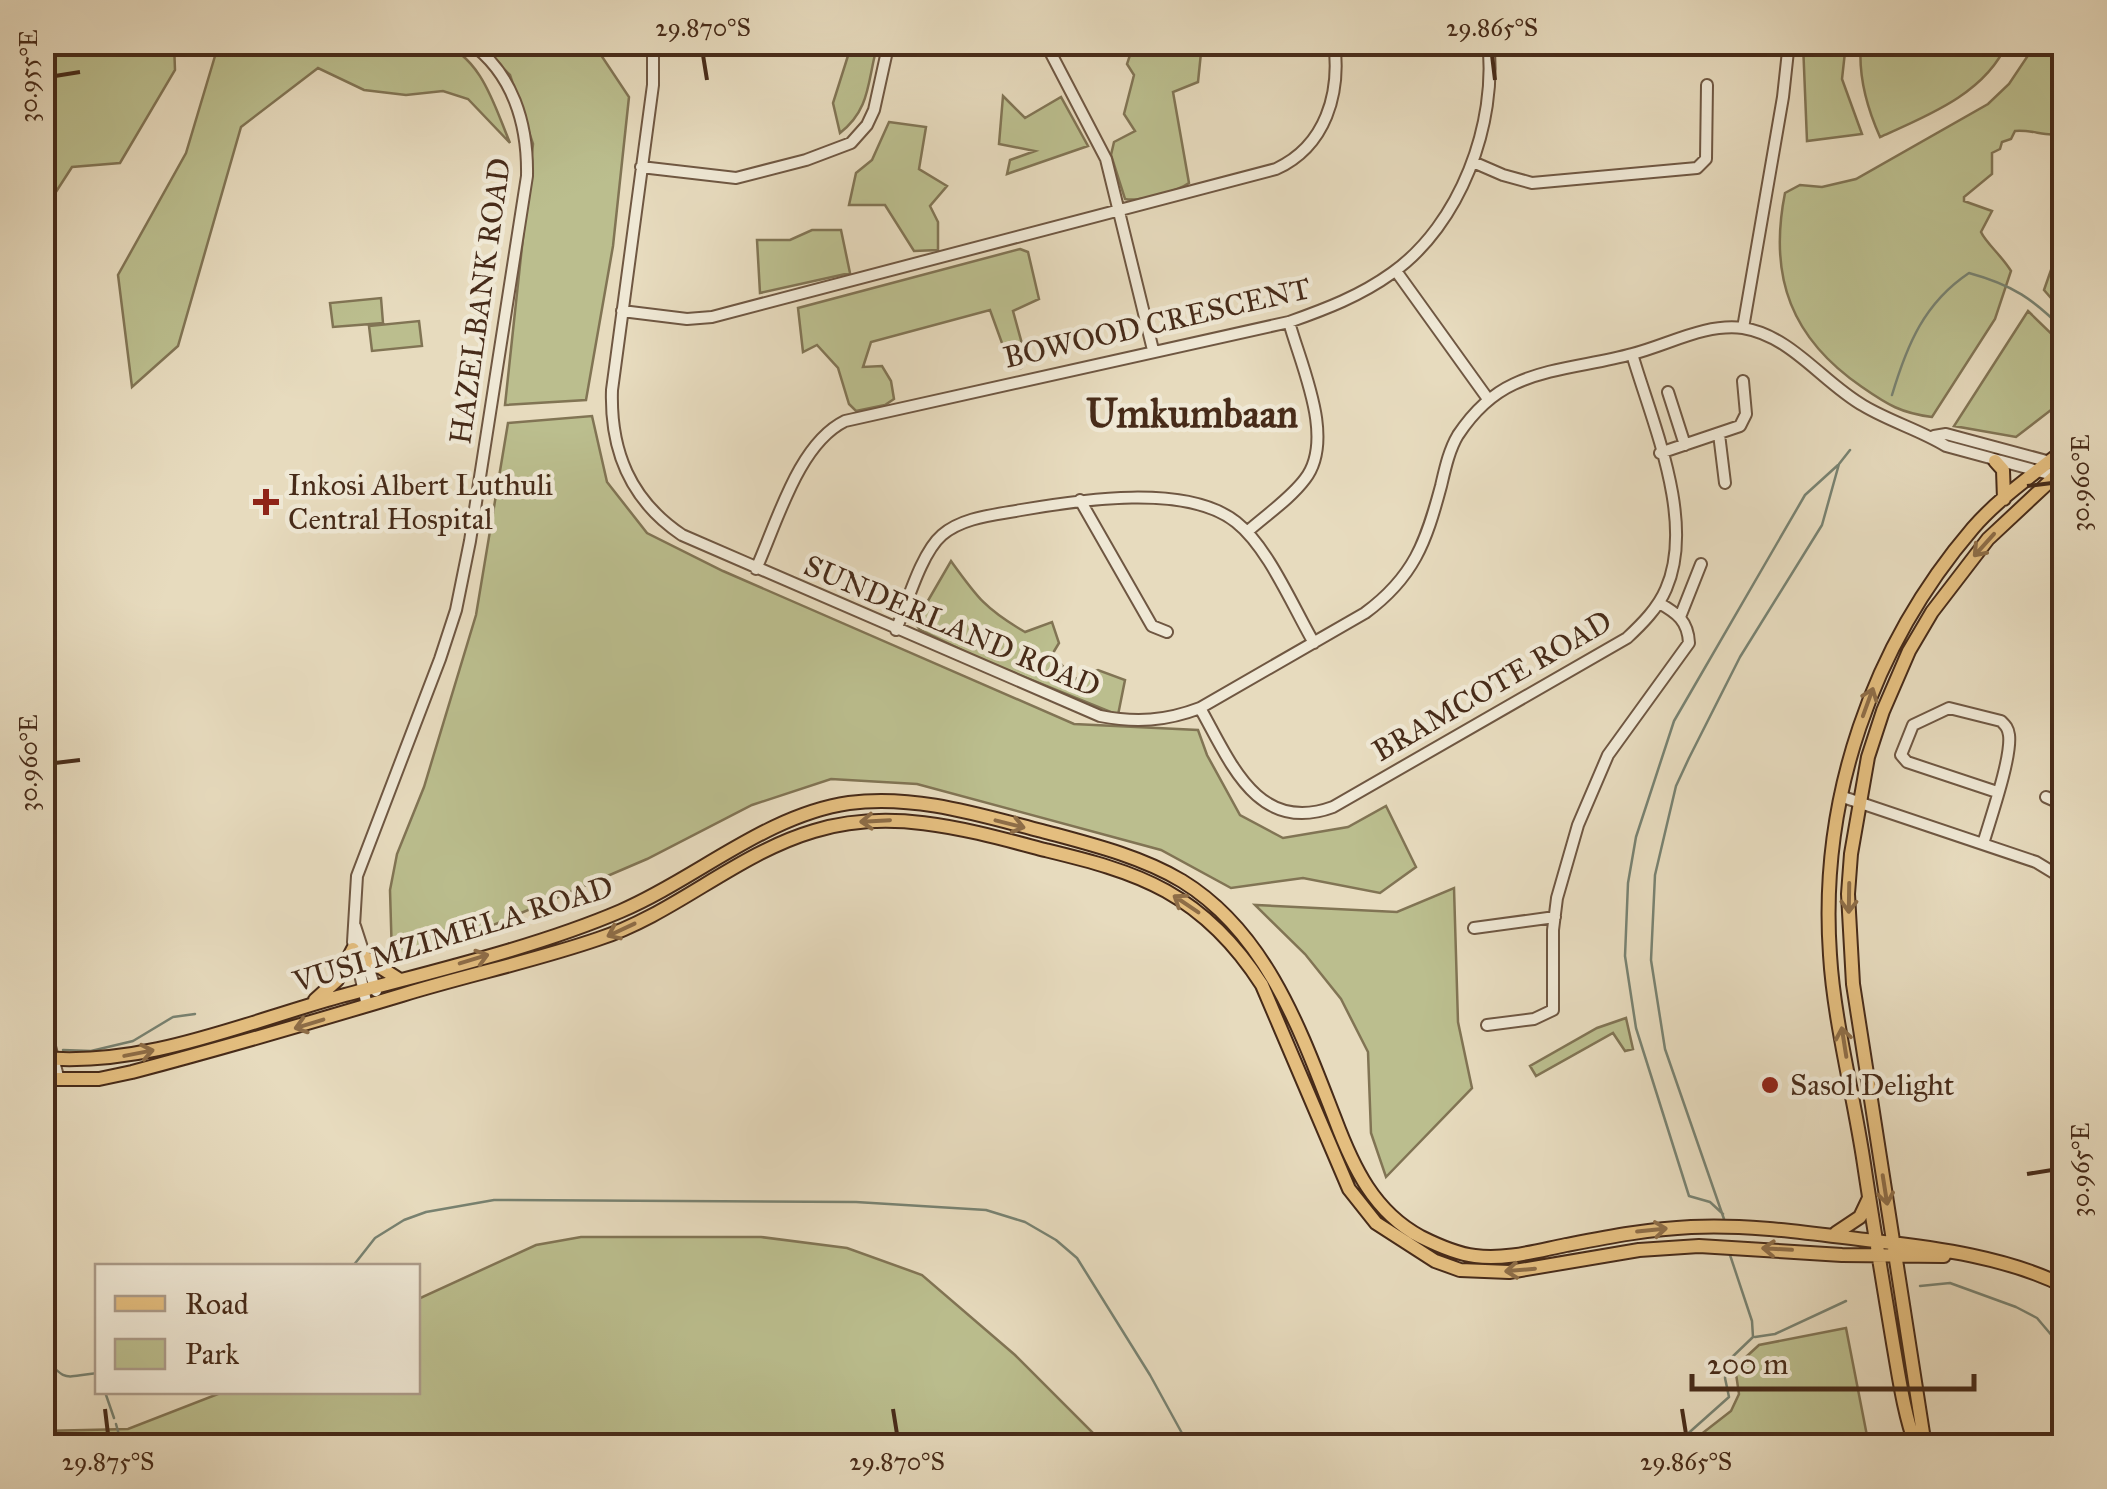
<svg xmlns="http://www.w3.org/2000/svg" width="2107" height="1489" viewBox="0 0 2107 1489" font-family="'IM FELL Great Primer',serif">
  <rect width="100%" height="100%" fill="#e7dbbe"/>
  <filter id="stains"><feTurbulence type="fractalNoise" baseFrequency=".002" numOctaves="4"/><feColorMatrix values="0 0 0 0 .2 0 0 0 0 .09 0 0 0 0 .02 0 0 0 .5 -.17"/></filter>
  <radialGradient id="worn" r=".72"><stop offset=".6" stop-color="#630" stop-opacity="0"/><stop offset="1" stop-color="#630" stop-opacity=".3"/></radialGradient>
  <path fill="#bbbe8e" stroke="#817454" stroke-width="2.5" d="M43 42 174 43 175 70 120 163 72 167 43 212Z
    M2037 42 2064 43V133C2050 138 2031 129 2015 131L2011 139 2002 142 2000 149 1992 153V174L1964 197V201L1992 211 1981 232C1986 243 2002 256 2011 271L1995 319 1932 417C1901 413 1888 405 1862 387 1792 339 1768 278 1785 193L1800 185 1822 187 1856 179 1988 104 2009 84Z
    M223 43 439 42C482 57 494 105 510 143L468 99 443 91 406 95 364 90 318 68 241 127 178 346 132 387 118 275 186 153 218 46Z
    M478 43H593L629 97 613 246 586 400 505 405 533 144 510 75Z
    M852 43H878C867 79 872 108 840 133L833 103Z
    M1134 43H1202L1198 82 1173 92 1189 183C1178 191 1139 202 1125 199L1111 155 1114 142 1135 131 1124 114 1134 75 1127 64Z
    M1803 43H1846L1842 79 1862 134 1807 141Z
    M1861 43V42L2007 43C1986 93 1927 116 1880 137 1867 108 1858 75 1861 43Z
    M1003 96 1025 118 1061 97 1088 146 1007 174 1010 160 1035 151 999 144Z
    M889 122 926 127 919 169 947 186 930 206 938 222V250L914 251 885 205H849L856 173 872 160Z
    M812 230H841L850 273 760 293 757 240H790Z
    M1020 249 1028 252 1039 299 1013 311 1027 362 1021 368H1011L990 310 871 342 863 367 882 366 891 381 894 399 885 405 856 411 849 404 838 368 817 345 803 352 798 308Z
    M2052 267 2064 271V313L2044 290Z
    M381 298 383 323 333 327 330 303Z
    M2028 311 2064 346V400L2016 437 1954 426Z
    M419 321 422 346 372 351 369 326Z
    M592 416 607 482 647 533 723 571 1074 724 1198 730 1207 755 1240 815 1283 838 1348 827 1386 806 1416 867 1380 893 1303 878 1231 888 1161 850 917 784 831 779 752 805 647 859 470 935 392 958 390 890 397 854 424 787 476 615 508 423Z
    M951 561C977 597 985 609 1025 632L1052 622 1059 643 1053 653 1073 680 1098 670 1125 680 1118 715 980 659 920 630 915 623Z
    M1454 888 1458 1022 1472 1088 1386 1177 1371 1133 1368 1052 1341 999 1305 954 1255 905 1397 912Z
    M1626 1018 1633 1049 1625 1051 1613 1033 1536 1076 1530 1066 1597 1028Z
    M581 1237H761L847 1248 922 1275 1015 1355 1106 1446H43V1431L128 1429 223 1392H418V1299L536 1245Z
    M1846 1328 1869 1446H1686L1731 1411 1739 1394 1735 1367 1759 1345Z"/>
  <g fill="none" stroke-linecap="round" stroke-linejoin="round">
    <path stroke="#788271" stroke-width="2.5" d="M1892 395C1907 345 1924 303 1969 273 2013 285 2033 299 2064 330
      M63 1050 91 1051 133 1041 173 1017 195 1014
      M1723 1214 1710 1202 1689 1196 1636 1028 1625 956 1628 883 1636 837 1674 721 1805 495 1838 465
      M1724 1219 1665 1049 1651 960 1655 875 1676 786 1689 758 1740 657 1822 525 1839 464 1850 450
      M353 1266 375 1238 404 1220 426 1212 494 1200 856 1202 986 1210 1025 1222 1056 1240 1077 1258 1150 1375 1189 1446
      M1920 1286 1950 1283 2016 1307 2037 1318 2064 1350
      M1755 1337 1775 1334 1846 1301
      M42 1356C69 1384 63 1376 98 1373
      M105 1392 114 1418
      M116 1424 122 1446
      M1674 1446 1729 1397 1725 1378 1728 1361 1753 1337 1752 1321 1729 1252"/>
    <g stroke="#6f5742" stroke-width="14">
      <path id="minor" d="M653 42V85L612 390C610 451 630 500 682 535L1100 716C1136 723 1166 721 1200 708L1365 613C1414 577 1426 542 1441 486 1445 469 1449 450 1458 435 1472 414 1490 395 1514 384 1550 367 1593 365 1632 354 1668 345 1705 323 1743 328 1792 336 1823 383 1864 406 1891 422 1920 430 1946 446L2064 478
        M1045 42 1106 159 1153 350
        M1473 162 1503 175 1532 183 1697 168 1706 159 1707 85
        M641 167 736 178 806 160 851 143 867 125 874 110 889 42
        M1396 271 1488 399
        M622 311 687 319 712 317 1276 169C1326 146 1341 93 1334 42
        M1743 328 1783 97 1789 42
        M1668 392 1685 445
        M1719 434 1725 483
        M1934 436 1946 434 2054 463
        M1660 453 1740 426 1746 414 1743 381
        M1080 500 1152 626 1167 632
        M1247 532C1266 515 1290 499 1305 479 1336 439 1301 366 1289 322
        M756 569C777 523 798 444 845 421L1289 322C1326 309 1360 296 1392 273 1460 225 1498 123 1488 42
        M1680 617 1701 564
        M896 630C907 604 921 553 942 535 963 517 995 515 1021 510 1079 500 1187 483 1236 522 1268 547 1293 607 1314 643
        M1200 708C1230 761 1257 835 1333 807L1627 638C1642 624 1658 608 1666 589 1696 521 1652 422 1632 354
        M2057 739 2064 742
        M1840 796 2036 862 2064 879
        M2046 797 2064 805
        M1983 844C1990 820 2012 757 2009 735 2008 728 2006 726 2001 721L1949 708 1913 725 1901 755 1907 762 1997 792
        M355 926 376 991
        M1474 928 1555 917
        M367 1006 353 942 357 876 440 659 456 610 470 541 527 176C528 124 513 73 469 42
        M42 1017 59 1080
        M1487 1025 1534 1019 1553 1010V930L1557 898 1578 825 1608 755 1689 643C1688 621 1677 613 1659 603"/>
    </g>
    <g stroke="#472b19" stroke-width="16">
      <path id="major" d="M1995 461 2003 470 2004 499
        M366 958 400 980
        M315 1000 337 980 353 949
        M42 1058C148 1067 245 1022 345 995 434 971 537 947 621 911 696 879 766 815 849 803 914 794 980 815 1042 831 1090 844 1140 856 1182 881 1267 933 1301 1032 1335 1119 1353 1167 1374 1212 1421 1237 1437 1245 1458 1254 1475 1256 1506 1260 1536 1251 1566 1245 1608 1237 1649 1229 1691 1227 1753 1224 1814 1234 1875 1241 1937 1248 2009 1258 2064 1286
        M42 1079H99L132 1072C223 1048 312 1022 402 995 467 975 534 961 598 939 675 914 736 854 814 831 892 807 969 830 1045 850 1086 860 1128 870 1166 891 1207 914 1237 946 1262 985L1349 1189 1376 1223 1435 1261 1460 1270 1509 1272 1639 1250 1699 1246 1842 1255 1944 1256
        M1836 1233 1860 1217 1869 1198
        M1916 1446C1904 1414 1899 1377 1893 1343 1883 1283 1873 1224 1864 1164 1854 1096 1834 1022 1830 955 1819 799 1872 646 1973 528 1999 498 2034 474 2064 450
        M1925 1446 1853 984 1848 894 1851 854 1868 757 1883 711 1909 651 1932 612 1988 539 2064 468"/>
    </g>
    <use href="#minor" stroke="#efe8d5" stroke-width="10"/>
    <use href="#major" stroke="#e4be7f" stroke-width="12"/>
  </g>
  <defs><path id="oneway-shaft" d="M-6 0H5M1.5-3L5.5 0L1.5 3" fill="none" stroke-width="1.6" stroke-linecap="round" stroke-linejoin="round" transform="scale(2.5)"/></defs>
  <g stroke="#8e6d47">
    <use href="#oneway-shaft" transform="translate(1984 545) rotate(132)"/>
    <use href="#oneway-shaft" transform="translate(1868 702) rotate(-70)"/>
    <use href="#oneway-shaft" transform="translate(875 821) rotate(177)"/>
    <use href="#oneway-shaft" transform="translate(1010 824) rotate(14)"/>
    <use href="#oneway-shaft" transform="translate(1849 898) rotate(91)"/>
    <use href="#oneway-shaft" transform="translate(1186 904) rotate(-146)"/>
    <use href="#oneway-shaft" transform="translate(621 930) rotate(155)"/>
    <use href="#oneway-shaft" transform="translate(474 959) rotate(-17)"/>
    <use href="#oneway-shaft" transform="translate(309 1024) rotate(163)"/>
    <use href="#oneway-shaft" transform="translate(1844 1042) rotate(-99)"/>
    <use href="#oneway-shaft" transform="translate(139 1053) rotate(-11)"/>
    <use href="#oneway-shaft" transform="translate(1885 1190) rotate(81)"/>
    <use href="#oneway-shaft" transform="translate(1652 1230) rotate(-6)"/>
    <use href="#oneway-shaft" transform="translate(1777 1249) rotate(-177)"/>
    <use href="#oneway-shaft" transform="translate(1520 1270) rotate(175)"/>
  </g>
  <path fill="none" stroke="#472b19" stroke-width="4" d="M703 55 707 80M1492 55 1495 80M55 76 80 72M2027 486 2052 483M55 763 80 760M2027 1174 2052 1170M105 1409 108 1434M893 1409 897 1434M1682 1409 1686 1434"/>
  <g fill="#8f2418" stroke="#efe8d5" stroke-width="4">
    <path d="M261 487h10v10h10v10h-10v10h-10v-10h-10v-10h10z"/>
    <circle cx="1770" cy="1085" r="10"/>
  </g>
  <g text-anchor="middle" stroke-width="9" stroke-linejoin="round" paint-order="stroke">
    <g font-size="30" fill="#472b19" stroke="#efe8d5">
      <text transform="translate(480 301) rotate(-82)" y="10">HAZELBANK ROAD</text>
      <text transform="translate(1157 323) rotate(-13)" y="10">BOWOOD CRESCENT</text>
      <text transform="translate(952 626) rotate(23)" y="10">SUNDERLAND ROAD</text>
      <text transform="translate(1492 686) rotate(-30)" y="10">BRAMCOTE ROAD</text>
      <text transform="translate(453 934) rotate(-17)" y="10">VUSI MZIMELA ROAD</text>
    </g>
    <g font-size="30" fill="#472b19" stroke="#efe8d5" text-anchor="start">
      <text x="288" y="495">Inkosi Albert Luthuli<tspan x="288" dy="34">Central Hospital</tspan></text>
      <text x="1790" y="1095">Sasol Delight</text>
    </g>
    <g font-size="40" font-weight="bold" fill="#472b19" stroke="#efe8d5">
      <text x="1192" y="427">Umkumbaan</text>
    </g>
  </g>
  <rect width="2107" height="1489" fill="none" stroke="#e7dbbe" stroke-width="110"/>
  <rect x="95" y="1264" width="325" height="130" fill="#efe8d5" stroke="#ac9c8a" stroke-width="2.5"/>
  <rect x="115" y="1296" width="50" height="15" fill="#e4be7f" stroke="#ac9c8a" stroke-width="2.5"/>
  <text x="185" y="1314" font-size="30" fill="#472b19">Road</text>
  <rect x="115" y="1339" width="50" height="30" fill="#bbbe8e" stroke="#ac9c8a" stroke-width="2.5"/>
  <text x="185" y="1364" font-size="30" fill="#472b19">Park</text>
  <path d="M1692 1374v15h282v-15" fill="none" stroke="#472b19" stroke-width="5"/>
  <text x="1707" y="1374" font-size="30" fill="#472b19" stroke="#efe8d5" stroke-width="8" paint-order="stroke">200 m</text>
  <rect x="55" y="55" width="1997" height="1379" fill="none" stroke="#472b19" stroke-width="4"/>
  <g font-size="25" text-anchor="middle" fill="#472b19">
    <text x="703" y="36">29.870°S</text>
    <text x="1492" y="36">29.865°S</text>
    <text transform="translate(28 76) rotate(-90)" y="9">30.955°E</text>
    <text transform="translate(2080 483) rotate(-90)" y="9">30.960°E</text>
    <text transform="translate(28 763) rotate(-90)" y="9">30.960°E</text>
    <text transform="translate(2080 1170) rotate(-90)" y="9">30.965°E</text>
    <text x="108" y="1470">29.875°S</text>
    <text x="897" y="1470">29.870°S</text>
    <text x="1686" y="1470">29.865°S</text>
  </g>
  <rect width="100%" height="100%" filter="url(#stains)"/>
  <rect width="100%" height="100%" fill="url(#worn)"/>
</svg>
